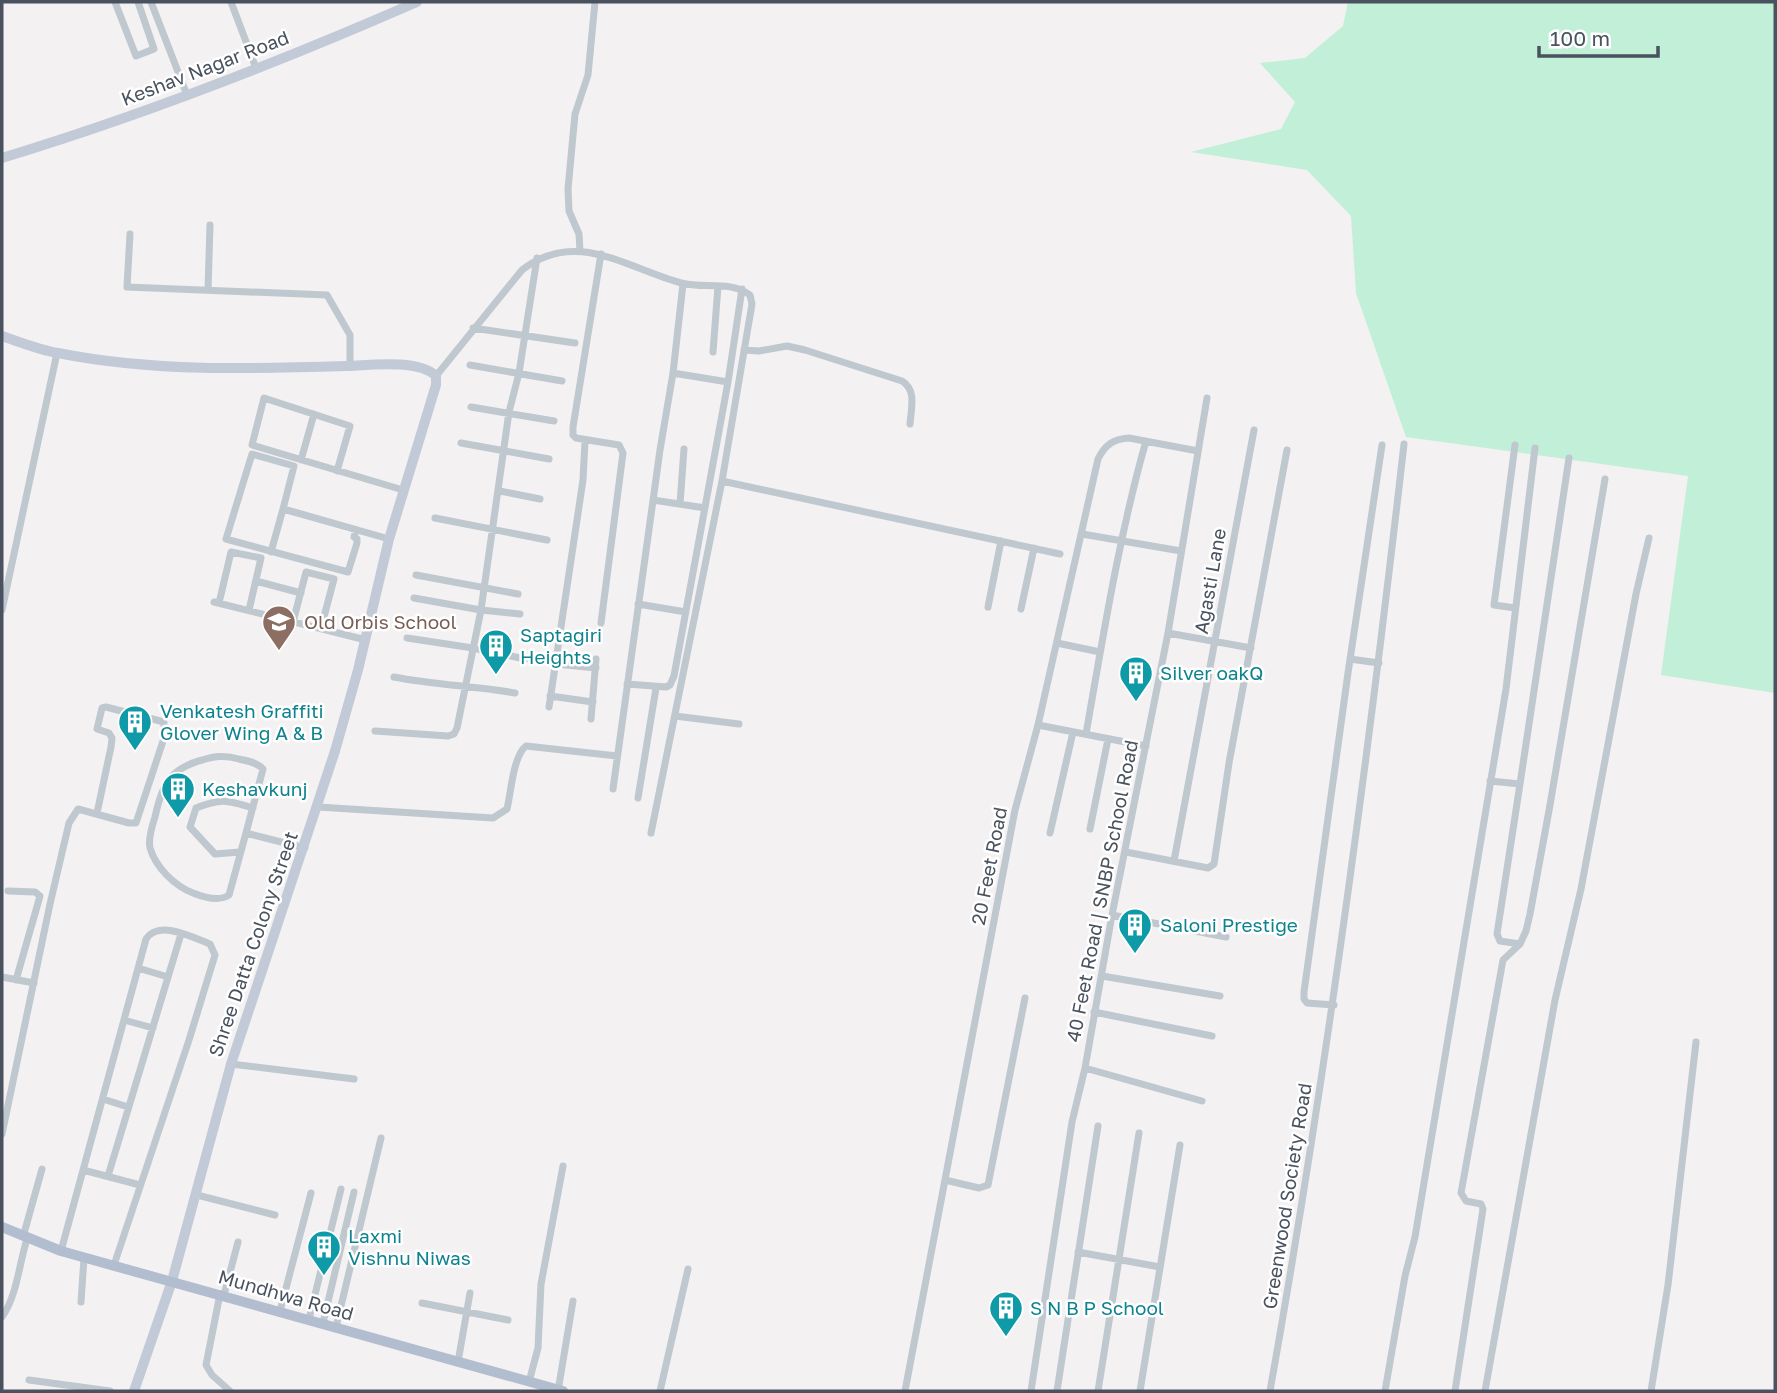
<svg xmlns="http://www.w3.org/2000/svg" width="1777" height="1393" viewBox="0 0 1777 1393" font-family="'Golos Text',sans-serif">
  <rect width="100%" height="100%" fill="#f3f1f1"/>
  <path fill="#c1efd8" d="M1348 2H1775V693L1661 675 1688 476 1406 437 1356 293 1351 216 1307 170 1191 152 1281 129 1295 102 1260 63 1305 58 1343 26Z"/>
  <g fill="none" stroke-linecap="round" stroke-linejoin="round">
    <path stroke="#bfc7cf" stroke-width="7" d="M115 2 136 56 154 49 138 2
      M151 2 187 95
      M231 2 256 68
      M130 234 127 287 327 295 350 335V366
      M580 251 579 234 569 211 568 189 575 114 588 75 595 2
      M208 290 210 225
      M473 328 575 343
      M744 350 759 351 787 346 805 350 902 381C917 390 911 409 910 424
      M713 352 718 286
      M470 365 562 381
      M673 373 728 382
      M436 376 522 270C576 228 626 268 681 283 704 289 730 280 750 295L752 304 722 481 651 833
      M471 407 554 421
      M461 443 549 459
      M1515 445 1494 605 1515 608
      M301 460 314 414
      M337 471 350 426 264 398 252 445 403 490
      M722 481 1060 554
      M500 491 540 499
      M653 500 705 508
      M680 504 684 449
      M435 518 547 540
      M356 530 354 537 357 539V543L348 572 226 539 252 454 294 466 283 509 294 512 389 539
      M1082 534 1181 551
      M271 552 283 509
      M416 575 518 594
      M256 581 301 593
      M414 598 481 610 520 614
      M214 602 366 640
      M219 603 231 552 261 558 249 610
      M638 604 686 612
      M988 607 1001 541
      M1021 609 1034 548
      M2 610 57 353
      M293 622 306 572 334 579 321 628
      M601 623 623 453 619 445 576 438 573 435V427L601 254
      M1168 633 1251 648
      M407 638 473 648 525 659
      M1057 643 1100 652
      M1350 659 1379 663
      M556 664 596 668
      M394 677C435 685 475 686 515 693
      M627 684 666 687 670 685 674 676 728 382 742 289
      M550 696 593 702
      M549 707 583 480 585 441
      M675 716 739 724
      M591 719 596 659
      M1038 725 1146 746
      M375 731 448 736 454 734 457 728 481 610 509 412 519 373 537 258
      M1086 734C1103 637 1119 536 1146 441
      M1490 781 1520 784 1569 458
      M613 789 660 450 673 373 683 284
      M638 798 656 688
      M318 807 493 818 507 809C511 793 513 756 526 746L617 756
      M1090 829 1108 739
      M246 833 229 895C219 902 203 897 193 893 175 886 156 868 150 848 148 839 152 826 155 817 162 785 169 769 202 760 215 756 225 755 239 759 247 761 257 762 263 769L246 833 305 848
      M1050 833 1073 732
      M240 852 215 854 190 827 196 808C221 798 227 800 253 808
      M1126 852 1208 868 1214 864 1229 763 1287 450
      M1174 861 1254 430
      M8 891 35 892 40 896 16 980
      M1112 915 1226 937
      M1520 944 1500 941 1497 934 1520 784
      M138 968 168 977
      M1102 976 1220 996
      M2 977 34 983
      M1334 1005 1307 1003 1304 999V992L1348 673 1382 445
      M1094 1012 1212 1036
      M124 1020 153 1028
      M231 1064 354 1079
      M1085 1068 1202 1101
      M103 1099 128 1107
      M2 1134 50 904 69 823 78 809 129 823H136L164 738V722L106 707 102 708 97 729 109 733 112 738 111 747 97 813
      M83 1170 140 1185
      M108 1176 181 934
      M945 1180 979 1188 988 1185 1025 998
      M197 1195 275 1215
      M23 1237 42 1169
      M61 1251 146 939C159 919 194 938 210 944L215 955 189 1040 114 1265
      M1078 1252 1160 1267
      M220 1294 206 1365 212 1375 230 1391
      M224 1295 238 1242
      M81 1302 84 1258
      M422 1303 508 1320
      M280 1311 311 1193
      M2 1317C17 1296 19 1264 27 1239
      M309 1319 341 1189
      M323 1323 354 1192
      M336 1327 381 1138
      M458 1362 470 1293
      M29 1380 110 1391
      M529 1382 538 1348 541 1284 563 1166
      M558 1391 573 1301
      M660 1391 688 1269
      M905 1391 1015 810 1038 725 1098 459C1105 445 1113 439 1129 438L1198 451
      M1031 1391 1072 1122 1085 1068 1112 915 1168 633 1207 398
      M1057 1391 1098 1126
      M1098 1391 1139 1133
      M1140 1391 1180 1145
      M1270 1391C1326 1077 1368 761 1404 444
      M1385 1391 1405 1276 1415 1237 1506 689 1535 448
      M1455 1391 1483 1209 1481 1204 1466 1201 1461 1193 1503 960 1520 944 1526 931 1530 914 1550 805 1605 479
      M1485 1391 1555 1000 1581 889 1636 594 1649 538
      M1651 1391 1668 1285 1696 1042"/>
    <path stroke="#c2cad7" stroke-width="10" d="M2 158C144 115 282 61 417 2
      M2 336C20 342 39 350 58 353 153 372 251 369 347 366 369 365 419 359 436 376V385L389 539 358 670 335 751 231 1064 172 1281 134 1391"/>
    <path stroke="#b2bdcf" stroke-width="10" d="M2 1227 61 1251 563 1391"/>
  </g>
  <defs>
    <g id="school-pin" transform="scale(1.75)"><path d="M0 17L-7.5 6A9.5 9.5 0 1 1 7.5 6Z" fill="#8d6e63" stroke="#fff"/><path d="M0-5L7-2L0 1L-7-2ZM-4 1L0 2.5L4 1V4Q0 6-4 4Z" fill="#fff"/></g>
    <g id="building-pin" transform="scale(1.75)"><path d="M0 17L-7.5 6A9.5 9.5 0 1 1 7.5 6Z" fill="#0f9aa8" stroke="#fff"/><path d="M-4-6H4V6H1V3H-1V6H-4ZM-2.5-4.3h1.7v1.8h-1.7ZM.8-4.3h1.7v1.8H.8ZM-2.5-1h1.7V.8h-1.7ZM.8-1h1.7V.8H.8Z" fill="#fff"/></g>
  </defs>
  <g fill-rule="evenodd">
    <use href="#school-pin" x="279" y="622"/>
    <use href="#building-pin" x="496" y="646"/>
    <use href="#building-pin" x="1136" y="673"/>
    <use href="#building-pin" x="135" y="722"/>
    <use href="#building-pin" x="178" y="789"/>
    <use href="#building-pin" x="1135" y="925"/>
    <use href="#building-pin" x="324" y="1247"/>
    <use href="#building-pin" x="1006" y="1308"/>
  </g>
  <g text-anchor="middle" stroke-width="5" stroke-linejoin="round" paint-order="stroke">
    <g font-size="19" fill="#49525e" stroke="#fff">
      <text transform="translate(205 68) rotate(-21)" y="7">Keshav Nagar Road</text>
      <text transform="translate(1210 581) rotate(-80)" y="7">Agasti Lane</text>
      <text transform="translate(989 866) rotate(-79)" y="7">20 Feet Road</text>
      <text transform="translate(1102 891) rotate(-79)" y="7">40 Feet Road | SNBP School Road</text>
      <text transform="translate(253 944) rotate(-71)" y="7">Shree Datta Colony Street</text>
      <text transform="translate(1287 1196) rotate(-81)" y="7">Greenwood Society Road</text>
      <text transform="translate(286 1295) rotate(16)" y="7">Mundhwa Road</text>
    </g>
    <g font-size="19" fill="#785e54" stroke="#fff" text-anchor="start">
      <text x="304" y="629">Old Orbis School</text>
    </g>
    <g font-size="19" fill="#0d838f" stroke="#fff" text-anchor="start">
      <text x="520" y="642">Saptagiri<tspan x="520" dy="22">Heights</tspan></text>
      <text x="1160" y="680">Silver oakQ</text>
      <text x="160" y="718">Venkatesh Graffiti<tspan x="160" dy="22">Glover Wing A &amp; B</tspan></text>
      <text x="202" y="796">Keshavkunj</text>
      <text x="1160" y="932">Saloni Prestige</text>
      <text x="348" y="1243">Laxmi<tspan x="348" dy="22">Vishnu Niwas</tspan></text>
      <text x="1030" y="1315">S N B P School</text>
    </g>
  </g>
  <rect width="1777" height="1393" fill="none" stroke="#49525e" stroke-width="7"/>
  <path d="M1539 46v10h119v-10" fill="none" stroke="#49525e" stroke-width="3.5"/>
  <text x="1550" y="46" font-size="21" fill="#49525e" stroke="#ffffff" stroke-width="5" paint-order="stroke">100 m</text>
</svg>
